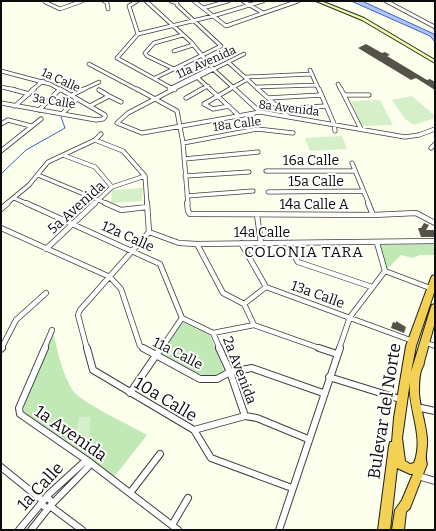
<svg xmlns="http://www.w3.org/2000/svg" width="436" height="531" viewBox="0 0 436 531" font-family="Bitter,serif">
  <rect width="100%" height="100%" fill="#fcffec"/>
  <path fill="#c0e9b6" d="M435 244V255H420L412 258 401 255 386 270 379 245Z
    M182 322 210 335 224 371C221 373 216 375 212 376 199 378 172 360 159 354Z
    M53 333C58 352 62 374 73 391 82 403 132 426 147 435L114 477 24 412V403Z"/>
  <path fill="#d5f0c8" d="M412 96 435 116V118L414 125 405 119 392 100Z
    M380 100 393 125 362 126 351 101Z
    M342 136 347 149 310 151 305 138Z
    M143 188 142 201 111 203 112 190Z
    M79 417H91L89 439H76Z"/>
  <path fill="#b1c6f6" stroke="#3961cc" d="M351 1H362L434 34 435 42 430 36Z"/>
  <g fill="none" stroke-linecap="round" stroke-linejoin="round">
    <path stroke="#3961cc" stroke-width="1" d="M1 174 26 150 65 128 61 117"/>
  </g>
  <path fill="#555249" d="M366 44 382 53 385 52 390 55 387 56 427 80 430 79 435 82V90L416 78 411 80 358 48Z
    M424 223 429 225 426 230H435V237H421L418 228H421Z
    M396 321 406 327 404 333 391 328 393 322 396 323Z"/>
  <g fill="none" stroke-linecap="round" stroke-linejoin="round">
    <g stroke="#3f3f3f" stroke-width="4.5">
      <path id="street-far3" d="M104 1 107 3 108 9
        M137 1 129 6 138 34 117 58 175 90
        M146 1 191 42 214 70 236 90
        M194 1 226 26 298 1
        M243 1 263 13
        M386 1 435 27
        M45 2 60 9 82 1
        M203 8 228 1
        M138 34 213 16 263 1
        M174 51 193 45
        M228 62 259 90
        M89 64 138 90
        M174 69 147 56 145 53 154 43 183 35
        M310 70 319 90
        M1 71 50 84 61 90
        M246 77 312 74
        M155 78 221 46 177 5V3L171 1
        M198 78 211 90
        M338 84 341 90
        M1 87 15 90
        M257 87 317 85
        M169 89 209 69
        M32 90 43 81
        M59 90 60 89
        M82 90 99 82
        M172 90 244 54
        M200 90 208 86
        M228 90 248 79"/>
    </g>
    <g stroke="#3f3f3f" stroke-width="5">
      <path id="street-far2" d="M11 89 29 94
        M137 89 177 111 183 143 188 204
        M174 89 128 113 117 123 142 133 260 112 405 137 419 135 435 129
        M210 89 238 115
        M235 89 260 112
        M258 89 289 117
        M319 89 334 124 335 131
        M341 89 361 129
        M72 95 84 89
        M344 95H369
        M109 96 121 102
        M186 98 202 89
        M268 98 321 95
        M1 103 96 120 103 119 105 117V115L60 89
        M15 106 34 89
        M90 106 109 96 99 90
        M229 106 213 109 204 104 230 89
        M281 109 325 106
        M39 110 60 89
        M63 113 77 99
        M1 124 8 120 31 126
        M95 140 123 151 145 176 147 204
        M183 143 257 129 293 133
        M431 148 435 144
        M1 151 41 119
        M63 155 95 167 112 187
        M184 159 258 152
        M352 163 369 204
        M266 171H355
        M38 175 108 204
        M185 176 249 172
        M268 192 363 191
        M187 196 253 191
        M14 198 28 204
        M6 204 29 185 48 162 95 140 101 134
        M94 204 112 187 145 176"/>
    </g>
    <g stroke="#3f3f3f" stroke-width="6">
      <path id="street-far1" d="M26 203 160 264 182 318 213 333 254 325 322 349
        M105 203 121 210 147 207
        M147 203 149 232
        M187 203 188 211 190 214 373 215 416 213 435 223
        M368 203 373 215
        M1 209 8 203
        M257 215 261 243
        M1 228 110 277 121 289 140 346 145 349
        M149 232 179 243 197 244 435 241
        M241 243 266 287 410 340
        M287 243 298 262 372 287
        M377 243 385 271 430 288
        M197 244 223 293 244 304
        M46 249 95 203
        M254 325 244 304 266 287
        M213 333 220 349
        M424 342 435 346
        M1 349 16 320 46 293
        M44 349 52 330
        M87 349 78 315 80 310 149 232
        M161 349 182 318
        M339 349 350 317 385 271"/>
    </g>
    <g stroke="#3f3f3f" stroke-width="8">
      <path id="street" d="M45 348 19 408 20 414 88 461 178 530
        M87 348 93 370 194 430 211 458 292 488
        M143 348 200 379H217L230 372 252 368 323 393
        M219 348 230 372 245 416
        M319 348 337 354
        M1 349 2 348
        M329 377 400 399
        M130 393 161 348
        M421 408 435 411
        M194 430 245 416 257 418 308 439
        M1 467 43 501
        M418 476 435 481
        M130 493 160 454
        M42.5 503a4.5 4.5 0 1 1 9 0a4.5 4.5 0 1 1-9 0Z
        M50 506 82 530
        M172 525 188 498
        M19 530 49 494 83 463 88 461V467L50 506 31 530
        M279 530 340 348"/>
    </g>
    <g stroke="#2e2e2e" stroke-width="2">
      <path id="secondary" d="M316 1H321L364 18 435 60V63L362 20Z"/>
    </g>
    <g stroke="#1d1d1d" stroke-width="2">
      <path id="highway" d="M435 275V290L416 346 411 372 431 307 432 305 435 304V322L424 362C424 366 422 367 421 371 419 377 419 386 419 393 420 408 426 424 427 439 428 447 424 457 427 464L410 508 406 512 404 530H392L395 510 402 500 413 474H410L397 468 390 530H378L389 446 390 442H392L394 418 406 346 431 278 432 276ZM410 381C407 408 425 436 414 463L410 464 405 461 402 438Z"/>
    </g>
    <use href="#street-far3" stroke="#fff" stroke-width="3"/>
    <use href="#street-far2" stroke="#fff" stroke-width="3.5"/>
    <use href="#street-far1" stroke="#fff" stroke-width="4.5"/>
    <use href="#street" stroke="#fff" stroke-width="6"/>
    <use href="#secondary" fill="#ecfea7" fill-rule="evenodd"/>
    <use href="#highway" fill="#f3d155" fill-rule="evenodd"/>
  </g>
  <g text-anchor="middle" stroke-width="4" stroke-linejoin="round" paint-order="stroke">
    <g font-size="12" fill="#0c0c0c" stroke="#fff">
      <text transform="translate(206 62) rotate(-24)" y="4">11a Avenida</text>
      <text transform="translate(61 80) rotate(25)" y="4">1a Calle</text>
      <text transform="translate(54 101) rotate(9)" y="4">3a Calle</text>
      <text transform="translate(289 108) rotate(7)" y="4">8a Avenida</text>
      <text transform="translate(237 124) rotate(-7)" y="4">18a Calle</text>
    </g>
    <g font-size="14" fill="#0c0c0c" stroke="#fff">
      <text x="311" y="165">16a Calle</text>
      <text x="316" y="186">15a Calle</text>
      <text x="314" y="209">14a Calle A</text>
      <text transform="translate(76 207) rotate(-42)" y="5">5a Avenida</text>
      <text x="262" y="237">14a Calle</text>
      <text transform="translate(128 236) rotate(24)" y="5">12a Calle</text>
      <text transform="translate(318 294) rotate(20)" y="5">13a Calle</text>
      <text transform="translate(178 353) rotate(27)" y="5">11a Calle</text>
      <text transform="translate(240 370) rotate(69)" y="5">2a Avenida</text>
    </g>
    <g font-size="15" letter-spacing="1" fill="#0c0c0c" stroke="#fff">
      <text x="304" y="257">COLONIA TARA</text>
    </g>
    <g font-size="17" fill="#0c0c0c" stroke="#fff">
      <text transform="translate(166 399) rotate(31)" y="6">10a Calle</text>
      <text transform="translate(384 411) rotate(-81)" y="6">Bulevar del Norte</text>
      <text transform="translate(71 433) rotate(35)" y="6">1a Avenida</text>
      <text transform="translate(40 486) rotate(-47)" y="6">1a Calle</text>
    </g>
  </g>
  <rect width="436" height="531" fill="none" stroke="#0c0c0c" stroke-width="4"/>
</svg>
